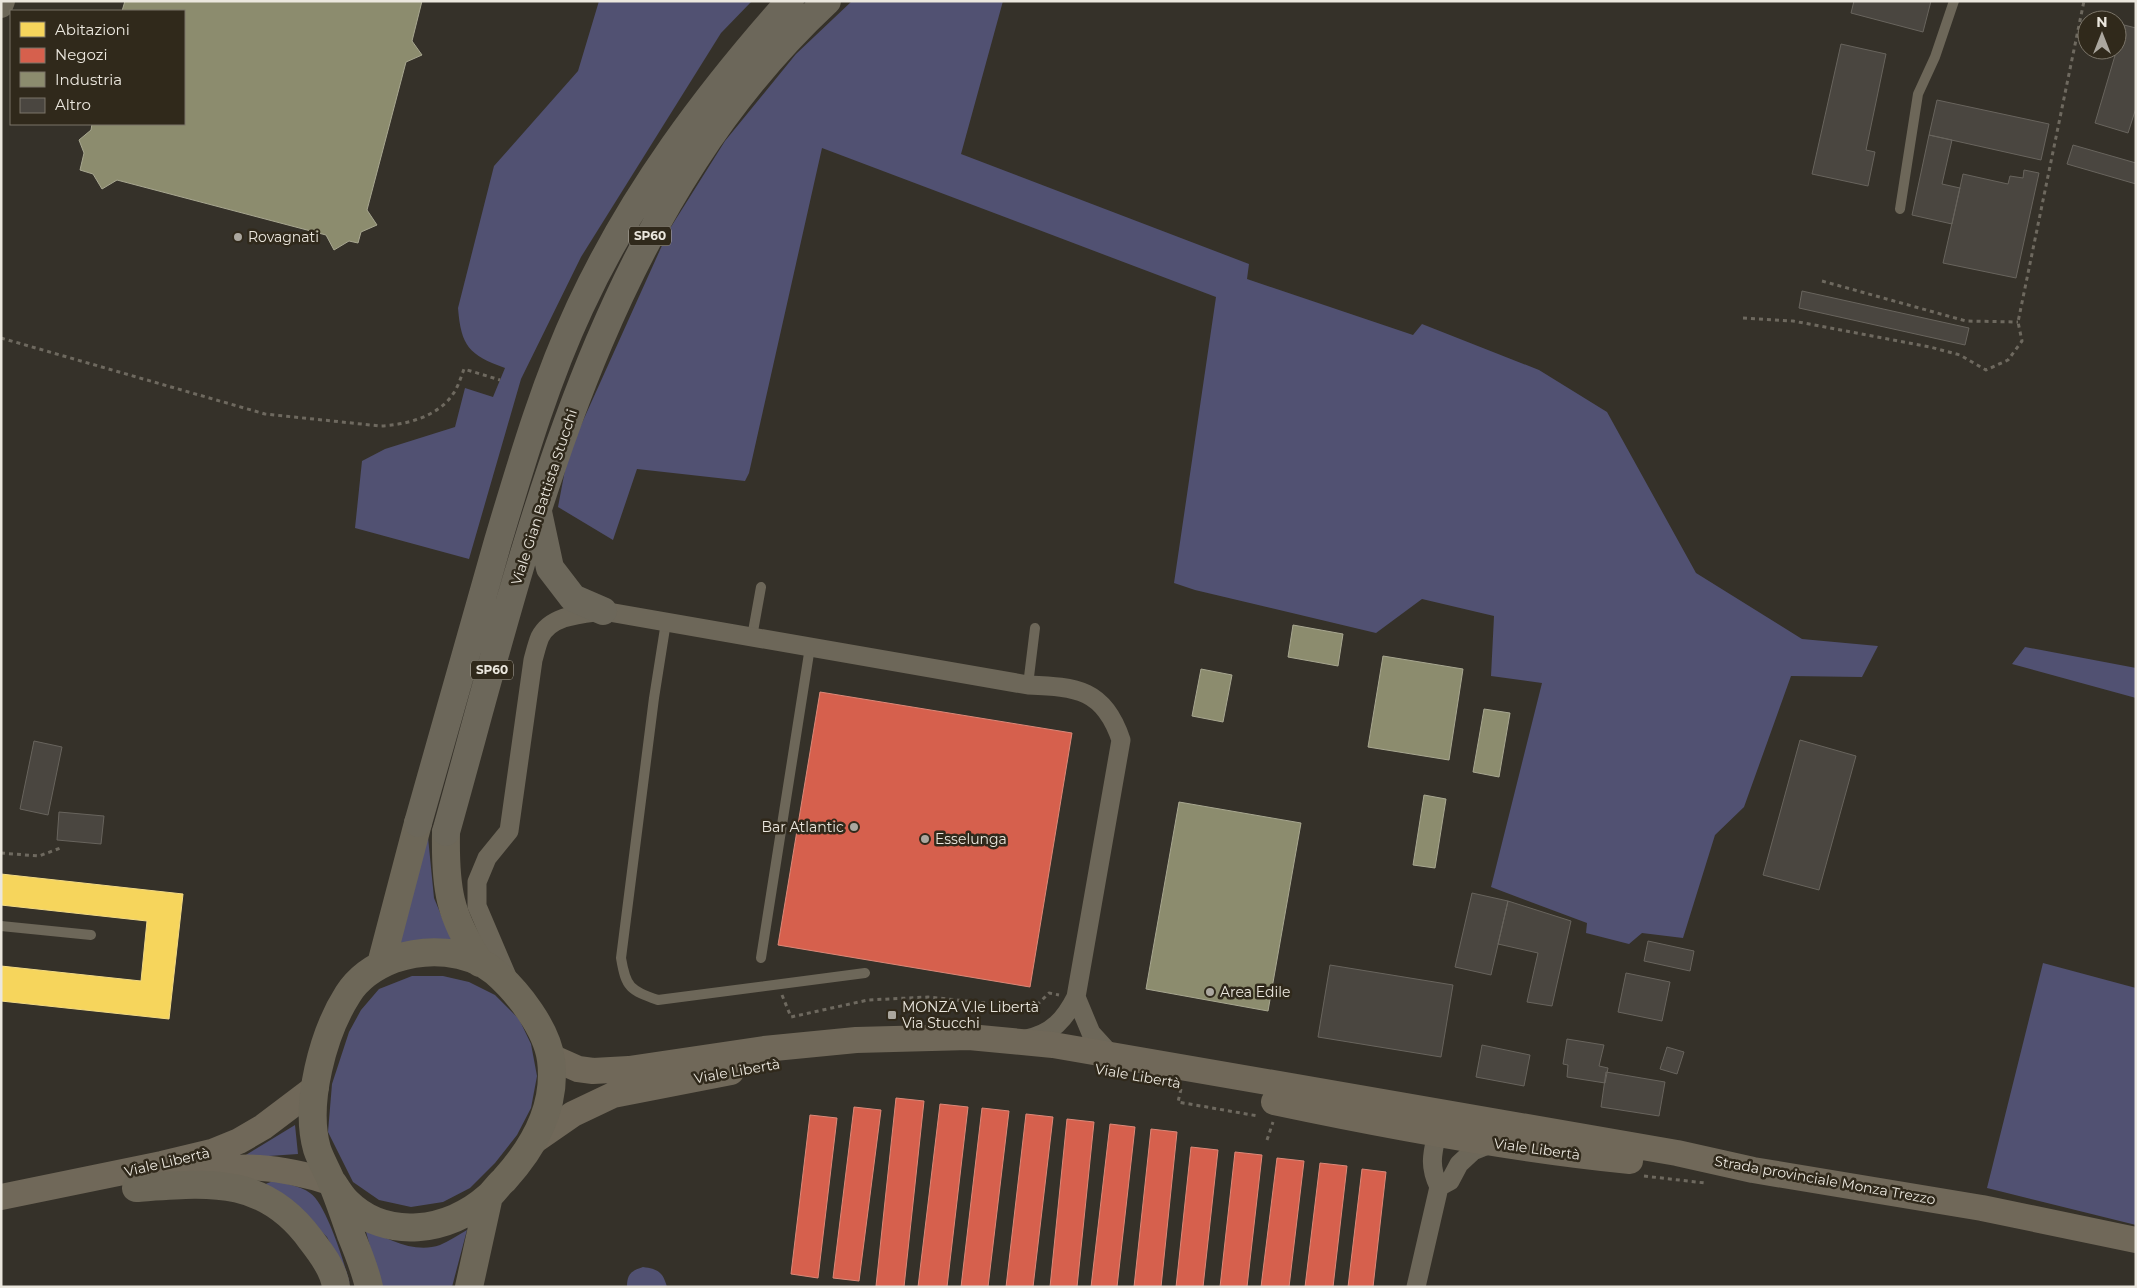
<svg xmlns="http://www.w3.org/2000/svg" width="2137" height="1288" viewBox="0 0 2137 1288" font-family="Montserrat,sans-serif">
  <rect width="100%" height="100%" fill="#353129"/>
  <path fill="#515172" d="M599 1H752L721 33 581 257 521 379 469 559 355 528 362 461 385 449 455 427 465 388 493 397 505 368C469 355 461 346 458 308L494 166 578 71Z
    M852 1H1003L961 154 1249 264 1247 279 1413 335 1422 324 1539 370 1607 412 1696 573 1802 639 1878 646 1862 677 1791 676 1744 807 1715 835 1683 938 1642 933 1629 944 1586 933 1587 923 1491 887 1542 683 1491 676 1494 616 1422 599 1376 633 1195 590 1174 583 1216 297 822 148 749 473 745 481 637 469 613 540 558 507 568 454 669 230 725 141 796 54Z
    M2025 647 2136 668V698L2012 664Z
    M428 837 434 898 452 941 399 943Z
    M2043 963 2136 988V1225L1987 1188Z
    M412 976H443L469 982 495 995 519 1019 531 1044 537 1076 531 1108 517 1135 495 1163 470 1188 443 1202 411 1207 379 1200 353 1182 328 1132 332 1084 349 1032 361 1010 379 989Z
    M295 1125 298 1154 241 1158Z
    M273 1181C284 1183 301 1186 310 1193 326 1203 345 1265 350 1284L327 1237 290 1202 263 1185Z
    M365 1228C387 1239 415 1254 440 1245 449 1241 458 1235 467 1230L452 1287H381Z
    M643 1267C658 1269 663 1272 667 1287H627C627 1274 631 1271 643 1267Z"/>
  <path fill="#f6d55c" stroke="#f3da83" d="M1 874 183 894 169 1019 1 1001V966L141 981 147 921 1 905Z"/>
  <path fill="#d6604d" stroke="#dc8878" d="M820 692 1072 733 1030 987 778 945Z
    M896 1098 924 1101 904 1287H887L876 1286Z
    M940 1104 968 1107 947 1287H918Z
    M854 1107 881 1110 859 1281 833 1278Z
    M982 1108 1009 1111 988 1287H961Z
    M1026 1114 1053 1117 1033 1287H1006Z
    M810 1115 837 1118 818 1278 791 1274Z
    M1067 1119 1094 1122 1077 1287H1050Z
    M1110 1124 1135 1127 1117 1287H1091Z
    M1151 1129 1177 1132 1161 1287H1134Z
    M1191 1147 1218 1150 1203 1287H1176Z
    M1235 1152 1262 1155 1247 1287H1220Z
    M1277 1158 1304 1161 1289 1287H1261Z
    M1320 1163 1347 1166 1333 1287H1305Z
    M1362 1169 1386 1172 1373 1287H1348Z"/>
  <path fill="#8c8c6e" stroke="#a8a790" d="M125 1H422L412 41 422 55 406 62 367 210 377 225 361 232 358 243 349 241 334 250 326 235 117 180 102 189 93 174 80 170 84 153 79 140 91 130 92 124H184V11H122Z
    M1293 625 1343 634 1338 666 1288 657Z
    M1383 656 1463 669 1449 760 1368 747Z
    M1201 669 1232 675 1223 722 1192 716Z
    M1484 709 1510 713 1499 777 1473 772Z
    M1424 795 1446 799 1435 868 1413 865Z
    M1179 802 1301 823 1268 1011 1146 989Z"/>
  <path fill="#4a4640" stroke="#68645d" d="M1854 1H1931L1923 32 1851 13Z
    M2124 25 2136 28V108L2128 133 2095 123Z
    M1841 44 1886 54 1866 150 1875 152 1868 186 1812 174Z
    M1937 100 2049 124 2041 160 1929 135Z
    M1929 135 1952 140 1942 184 1960 188 1952 224 1912 215Z
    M2073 145 2136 163V184L2067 164Z
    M2024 170 2039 173 2016 278 1943 263 1963 174 2008 184 2010 176 2023 178Z
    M1802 291 1969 328 1965 345 1799 308Z
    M1800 740 1856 756 1819 890 1763 875Z
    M34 741 62 747 48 815 20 809Z
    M59 812 104 816 101 844 57 840Z
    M1472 893 1508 901 1491 975 1455 967Z
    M1508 901 1571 921 1552 1006 1527 1002 1538 953 1498 944Z
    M1648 941 1694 951 1690 971 1644 961Z
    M1330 965 1453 985 1441 1057 1318 1037Z
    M1626 973 1670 982 1662 1021 1618 1012Z
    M1567 1039 1604 1045 1599 1066 1608 1068 1605 1083 1567 1077 1568 1065 1563 1064Z
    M1482 1045 1530 1055 1524 1086 1476 1077Z
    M1667 1047 1684 1052 1677 1074 1660 1069Z
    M1606 1072 1665 1082 1659 1116 1601 1107Z"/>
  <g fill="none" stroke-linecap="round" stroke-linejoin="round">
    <path stroke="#6e695f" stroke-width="3" stroke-dasharray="4 4" stroke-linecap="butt" d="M1822 281 1966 321 2018 322
      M1743 318 1793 321 1930 347 1960 355 1986 370 2008 360 2022 341 2018 322 2084 1
      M1 338 265 414 380 426C405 425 438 417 453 394 458 387 461 377 464 369L500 380
      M1 853 39 856 63 847
      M782 995 791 1017 868 1000 928 997 1025 1007 1039 1003 1049 993 1059 995
      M1181 1089 1178 1102 1258 1116
      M1267 1140 1273 1122
      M1644 1176 1705 1183"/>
    <path stroke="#6d6759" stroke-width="10" d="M1900 209 1918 94 1935 57 1954 1
      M666 622 654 698 621 958C626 988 630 990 658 1000L865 973
      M752 637 761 587
      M1028 685 1035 628
      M1 926 91 935
      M761 958 810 647"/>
    <path stroke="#6d6759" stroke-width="19" d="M509 981 477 906V882L487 858 509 831 533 660C535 653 537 644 540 637 551 615 581 614 603 611L1028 685C1077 687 1104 689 1121 740L1076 997C1065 1019 1052 1034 1026 1039
      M1076 997 1091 1033 1112 1056
      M1437 1133C1432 1155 1429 1166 1439 1187
      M1439 1187 1450 1181 1459 1164 1473 1151 1493 1143
      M1416 1287 1439 1187"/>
    <path stroke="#6d6759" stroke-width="24" d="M1 6 3 1"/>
    <path stroke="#706859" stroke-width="26" d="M551 1057 578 1069 593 1071 629 1069 764 1049 856 1040 969 1037 1053 1045 1677 1153 1753 1170 1982 1208 2136 1240
      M1274 1102C1392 1127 1510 1149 1630 1161
      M534 1141 573 1114 613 1095 731 1072
      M185 1176C239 1162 280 1166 333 1183
      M1 1197 162 1164 212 1152 239 1141 263 1127 316 1087"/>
    <path stroke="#6d6758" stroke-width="28" d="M446 832C445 889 449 914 480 963
      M381 964 418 823
      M333 1183C337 1189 341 1196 347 1202 386 1241 449 1232 488 1197 494 1192 498 1185 504 1180 534 1147 557 1106 551 1060 547 1029 518 992 495 972 467 949 426 948 394 959 376 966 358 978 348 994 323 1033 304 1104 317 1149 321 1161 328 1172 332 1183 339 1200 345 1218 351 1235 358 1252 365 1269 369 1287
      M136 1188C207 1183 264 1175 311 1240 321 1253 334 1270 336 1287
      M469 1287 489 1196"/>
    <path stroke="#6c675a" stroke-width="28" d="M538 512 550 568 573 598 603 611
      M418 823C444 729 471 635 498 541 522 461 545 382 580 307 633 193 707 94 790 1
      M446 832C528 540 596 216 827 1"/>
  </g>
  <g fill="#aba79f" stroke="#30291b" stroke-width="2">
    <circle cx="238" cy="237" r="5"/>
    <circle cx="854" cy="827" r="5"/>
    <circle cx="925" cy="839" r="5"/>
    <circle cx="1210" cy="992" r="5"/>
    <rect x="887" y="1010" width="10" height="10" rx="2.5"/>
  </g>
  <g text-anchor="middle" stroke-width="5" stroke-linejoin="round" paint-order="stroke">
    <g fill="#30291b" stroke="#b3aea4" stroke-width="1">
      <rect x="629" y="226.5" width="42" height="19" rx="4"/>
      <rect x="471" y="660.5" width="42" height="19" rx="4"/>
    </g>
    <g font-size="12" font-weight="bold" fill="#ebe7de">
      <text x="650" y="240">SP60</text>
      <text x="492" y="674">SP60</text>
    </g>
    <g font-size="14" fill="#ebe7de" stroke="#30291b" text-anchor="start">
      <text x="248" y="242">Rovagnati</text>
      <text x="844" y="832" text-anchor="end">Bar Atlantic</text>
      <text x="935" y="844">Esselunga</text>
      <text x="1220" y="997">Area Edile</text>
      <text x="902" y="1012">MONZA V.le Libertà<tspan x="902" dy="16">Via Stucchi</tspan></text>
    </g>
    <g font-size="14" fill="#ebe7de" stroke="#30291b">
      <text transform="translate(544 497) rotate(-72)" y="5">Viale Gian Battista Stucchi</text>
      <text transform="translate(737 1071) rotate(-10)" y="5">Viale Libertà</text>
      <text transform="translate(1138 1076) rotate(10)" y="5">Viale Libertà</text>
      <text transform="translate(1537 1149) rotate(8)" y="5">Viale Libertà</text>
      <text transform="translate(167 1162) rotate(-13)" y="5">Viale Libertà</text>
      <text transform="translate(1825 1180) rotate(10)" y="5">Strada provinciale Monza Trezzo</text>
    </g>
  </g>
  <rect width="2137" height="1288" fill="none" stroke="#ebe7de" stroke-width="5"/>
  <rect x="10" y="10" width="175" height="115" fill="#30291b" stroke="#7b7569"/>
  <rect x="20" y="22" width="25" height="15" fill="#f6d55c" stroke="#7b7569"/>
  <text x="55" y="35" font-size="15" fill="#ebe7de">Abitazioni</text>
  <rect x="20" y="48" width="25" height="15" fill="#d6604d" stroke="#7b7569"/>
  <text x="55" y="60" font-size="15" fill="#ebe7de">Negozi</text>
  <rect x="20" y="72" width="25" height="15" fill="#8c8c6e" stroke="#7b7569"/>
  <text x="55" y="85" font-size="15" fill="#ebe7de">Industria</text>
  <rect x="20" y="98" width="25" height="15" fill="#4a4640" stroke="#7b7569"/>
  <text x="55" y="110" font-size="15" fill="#ebe7de">Altro</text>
  <g transform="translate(2102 35)"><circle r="24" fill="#30291b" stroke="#7b7569"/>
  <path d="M0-4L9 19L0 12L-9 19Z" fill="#aba79f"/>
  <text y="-8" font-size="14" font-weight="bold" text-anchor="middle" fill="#ebe7de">N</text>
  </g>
</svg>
